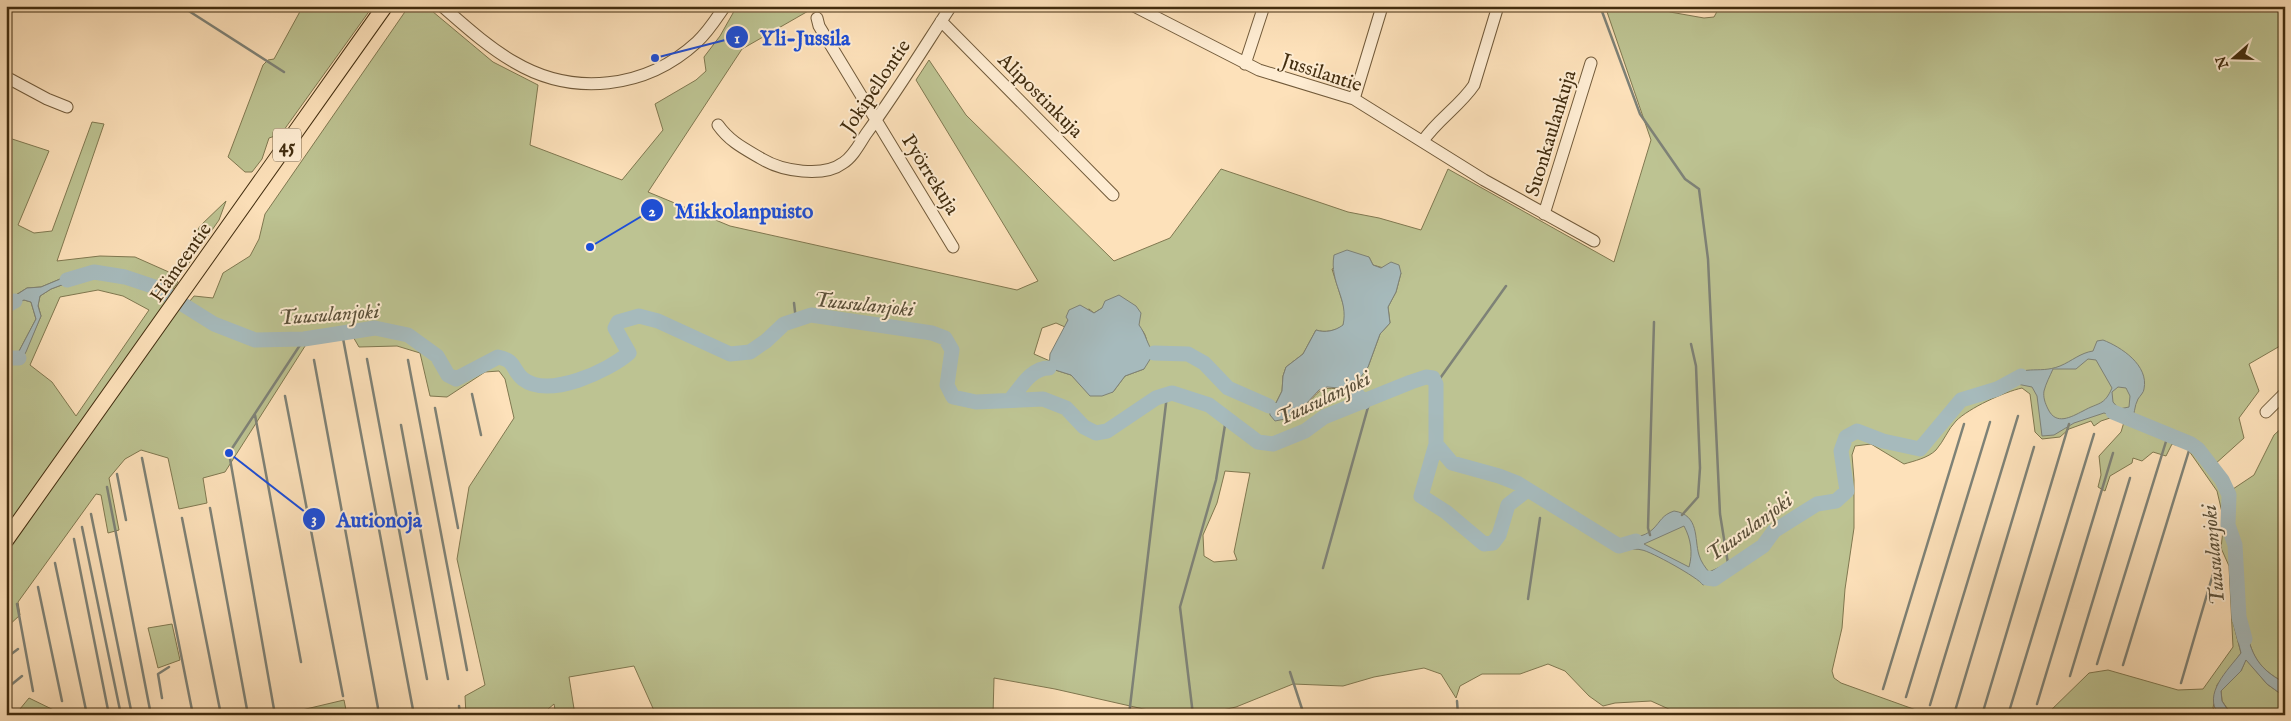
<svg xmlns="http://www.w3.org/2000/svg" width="2291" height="721" viewBox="0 0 2291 721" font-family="'IM FELL English',serif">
  <rect width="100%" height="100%" fill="#fde1ba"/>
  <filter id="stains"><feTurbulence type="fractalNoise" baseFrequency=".004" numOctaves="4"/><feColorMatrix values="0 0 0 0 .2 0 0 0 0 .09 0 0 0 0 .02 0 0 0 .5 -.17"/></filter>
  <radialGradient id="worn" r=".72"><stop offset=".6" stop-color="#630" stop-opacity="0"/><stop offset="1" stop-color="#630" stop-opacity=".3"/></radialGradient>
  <path fill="#bdc392" stroke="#807850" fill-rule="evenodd" d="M303 6H373L281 134 269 138 262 159 252 172H245L228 157 263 65 268 60 274 59Z
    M409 6H426L493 62 538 85 530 145 622 180 663 130 655 104 696 80 706 71 704 57 720 36 737 6H817L742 49 648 192 730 226 1017 290 1038 281 916 80 929 60 966 115 1114 261 1170 238 1221 169 1348 212 1379 218 1421 230 1448 169 1614 262 1651 140 1605 6H1660L1670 12 1704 18 1714 17 1720 6H2285V352L2280 346 2249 364 2259 391 2239 418 2244 438 2214 465 2233 489 2254 475 2274 435 2285 425V683C2253 666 2251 651 2243 618L2233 622 2241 653 2217 685 2213 708 2219 715H2046L2089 673 2108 670 2178 690 2203 689 2233 647 2229 566 2221 548 2224 521 2217 491 2187 448 2172 444 2166 456 2153 452 2142 461 2133 458 2132 463 2110 476 2105 491 2098 487 2101 475 2099 456 2121 432 2124 422 2113 417 2101 421 2094 426 2091 421 2069 429 2060 437 2042 439 2035 432 2030 394 2022 388C2004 392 1969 408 1956 421 1948 429 1944 441 1936 450 1928 458 1914 461 1904 464L1871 444 1855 446 1852 455 1854 480V528L1845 589 1842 628 1832 671 1834 678 1841 683 1930 715H1682L1651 701 1615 703 1603 706 1589 696 1565 671 1548 664 1520 674H1482L1460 686 1456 698 1441 674 1424 668 1374 677 1343 686 1293 684 1236 707 1200 715H1170L1055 689 994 678 993 715H656L634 666 569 677 575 715H556L554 704 541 715H466L465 696 485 685 457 559 469 487 514 418 505 379 499 371 485 372 447 397 430 396 420 353 397 346 359 347 352 335H344L307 343 225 472 203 478 207 503 179 509 168 458 141 450 125 459 109 478 119 530 108 533 101 495 96 494 18 602 20 615 6 628V307L24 300 31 302 36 319 17 355 23 357 41 316 38 305 40 296 51 289 67 283 65 277 41 287 27 288 6 301V137L49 151 18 225 34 233 52 231 92 122 104 124 57 261 100 256 135 257 171 273 178 282 168 296 185 307 194 296 213 298 223 273 250 256 259 239 265 214ZM1369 257 1373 265 1401 273 1396 292 1388 307 1390 323 1380 334 1368 367 1339 389C1317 386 1320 393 1305 405 1298 410 1291 413 1285 419L1269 406 1276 403 1282 391 1283 376 1286 367 1303 354 1316 330C1325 333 1334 331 1343 326L1346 313 1332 269ZM98 290 123 296 149 310 76 416 52 382 30 365 60 297ZM1102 308C1137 325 1155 324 1144 369L1125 376 1113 392 1080 384 1071 375 1049 368 1050 361 1034 354 1042 328 1056 323 1065 327 1068 320 1089 309 1094 313ZM1225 471 1250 473 1234 552 1237 560 1214 562 1204 556 1203 535 1217 503Z
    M226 201 219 220 182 273 175 269 200 226Z
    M172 624 180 660 158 668 148 628Z
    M2246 659 2267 684 2285 697 2279 712 2272 715H2232L2222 701 2221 690 2241 671Z
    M29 698 64 715H15Z
    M344 700 347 715H290L289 713Z"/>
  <path fill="#a6babc" stroke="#7e8277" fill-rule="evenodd" d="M1347 250 1369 257 1373 265 1381 268 1391 262 1399 265 1401 273 1396 292 1388 307 1390 323 1380 334 1368 367 1352 389 1327 387 1319 390 1304 406 1285 419 1275 421 1270 415 1269 406 1276 403 1282 391 1283 376 1286 367 1303 354 1316 330C1325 333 1335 331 1343 325 1349 299 1329 283 1334 255Z
    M65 277 67 283 51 289 40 296 38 306 41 316 26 352 23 357 19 358 17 355 36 319 31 302 24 300 16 303 13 297 27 288 41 287Z
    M1119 295 1136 306 1141 313 1139 325C1146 334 1147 345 1154 353L1144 369 1125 376 1113 392 1102 396H1090L1071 375 1049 368 1050 354 1068 320 1066 317 1069 310 1080 305 1094 313 1102 308 1105 301Z
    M2103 340C2121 347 2149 365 2144 389 2144 392 2140 396 2138 399 2134 406 2135 415 2131 422L2104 413 2074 423 2054 435 2042 436 2037 396 2032 387 2017 384 2004 388 2003 383C2023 362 2037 375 2060 366 2072 361 2080 353 2093 351L2097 341ZM2088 359 2096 360 2112 388C2104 406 2099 402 2083 411 2071 417 2056 426 2048 409 2045 403 2043 397 2044 391 2046 383 2050 376 2053 369H2076ZM2118 387 2126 388 2130 396 2129 407 2119 409 2113 402 2112 392Z
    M1674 511C1700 515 1694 539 1699 555 1701 562 1705 567 1709 572L1722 566 1727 577 1703 585C1699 578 1650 551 1642 550 1634 548 1625 550 1618 550L1617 540C1629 538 1644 538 1653 529 1661 521 1662 515 1674 511ZM1684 526C1691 539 1693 553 1689 567L1644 544Z
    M2243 618C2251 650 2253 666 2285 683V715H2272L2279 712 2285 697 2267 684 2246 660 2241 671 2221 691 2222 701 2231 715H2219C2202 694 2228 670 2241 653L2233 622Z"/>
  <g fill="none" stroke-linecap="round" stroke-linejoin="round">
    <path stroke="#7e8277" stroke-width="2.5" d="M181 6 284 72
      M1600 6 1640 114 1685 179 1699 189 1708 259 1720 514 1729 570
      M1696 7V6
      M1706 8 1707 6
      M794 303 796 320
      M342 333 414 715
      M367 359 427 679
      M314 360 378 708
      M408 360 467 670
      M1436 384 1506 286
      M472 394 481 435
      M285 396 343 696
      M435 408 458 528
      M255 415 301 662
      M401 425 448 679
      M142 458 193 715
      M117 474 126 520
      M107 487 151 715
      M210 508 248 715
      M91 514 132 715
      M1682 515 1698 497 1700 468 1696 366 1691 344
      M182 518 221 715
      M82 527 121 715
      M1650 535 1648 528 1654 322
      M74 539 109 715
      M55 563 87 715
      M1323 568 1370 400
      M38 587 62 701
      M1528 599 1540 518
      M17 604 33 691
      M6 658 18 649
      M2097 664 2168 435
      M2123 665 2191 444
      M1290 672 1304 715
      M2070 676 2130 478
      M2181 683 2218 557
      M6 689 22 676
      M1883 689 1964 424
      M1906 697 1990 422
      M162 698 158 674 169 667
      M1457 701 1458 715
      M2037 704 2113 453
      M1930 705 2018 416
      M459 706 460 715
      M439 710V715
      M1955 711 2034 447
      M275 715 229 453 304 339
      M1129 715 1167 395
      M1193 715 1180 607 1216 480 1226 419
      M1982 715 2069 424
      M2008 715 2094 434"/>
    <path stroke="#a6babc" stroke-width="15" d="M67 280 94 272 125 277 155 287 214 324 255 340 304 339 375 328 408 335 437 356 448 375 456 379 498 357C517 361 511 369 523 379 549 399 608 371 629 353L615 328 618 322 639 316 658 321 730 354 750 352 766 341 784 324 811 315 932 333 945 338 952 350 947 385 953 397 976 402 1043 399 1066 408 1084 427 1096 433 1107 431 1156 398 1172 393 1209 405 1258 442 1273 444 1305 431 1324 417 1411 382 1426 377 1433 378 1436 384V444L1452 463 1499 476 1517 483 1619 546 1636 541
      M6 306 15 301
      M1154 353 1188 354 1204 363 1228 388 1269 406
      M6 358H19
      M1352 389 1364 402
      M1010 400C1021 387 1031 368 1049 368
      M2113 412 2191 444 2198 449 2222 480 2229 495 2228 525 2235 545 2239 617 2245 639
      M1436 444 1421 496 1446 512 1484 544 1493 543 1499 535 1508 505 1526 491
      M1707 578 1714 579 1763 546 1774 531 1817 504 1836 501 1847 491 1841 451 1846 437 1857 431 1883 441 1920 449 1961 400 1997 389 2021 376"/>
    <g stroke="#715a3a" stroke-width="13">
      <path id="minor" d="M442 6C465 26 488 47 514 62 573 97 646 89 697 42 708 32 716 19 725 6
        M1134 6 1259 70 1354 99 1484 180 1594 241
        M817 18 819 26 953 247
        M941 21 1113 195
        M1245 64 1264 6
        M6 77 47 99 67 107
        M1354 99 1381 10
        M718 125C730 142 745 149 762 159 782 171 823 178 843 163 853 157 860 143 866 134 896 93 923 49 951 6
        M1423 141C1437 120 1460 106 1474 85L1498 6
        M1544 214 1591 63
        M2266 412 2285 393"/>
    </g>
    <g stroke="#422d0f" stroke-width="17">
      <path id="major" d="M6 540 385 6"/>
    </g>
    <use href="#minor" stroke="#feecd2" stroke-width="11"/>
    <use href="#major" stroke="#fde1ba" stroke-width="15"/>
  </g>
  <g text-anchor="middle" stroke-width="4" stroke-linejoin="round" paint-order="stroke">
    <rect fill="#feecd2" stroke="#7a664a" stroke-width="1" x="273" y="128.5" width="28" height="33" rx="4"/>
    <g font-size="19" font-weight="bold" fill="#422d0f">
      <text x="287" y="152">45</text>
    </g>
    <g font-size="20" fill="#422d0f" stroke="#feecd2">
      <text transform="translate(1322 72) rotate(18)" y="7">Jussilantie</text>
      <text transform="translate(875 86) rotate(-56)" y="7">Jokipellontie</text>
      <text transform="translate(1041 95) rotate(45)" y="7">Alipostinkuja</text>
      <text transform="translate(1550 133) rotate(-73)" y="7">Suonkaulankuja</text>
      <text transform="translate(931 174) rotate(58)" y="7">Pyörrekuja</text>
      <text transform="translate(180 262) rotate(-55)" y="7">Hämeentie</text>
    </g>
    <g font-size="21" font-style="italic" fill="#5b503a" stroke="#feecd2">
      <text transform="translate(864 304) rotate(6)" y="7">Tuusulanjoki</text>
      <text transform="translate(329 314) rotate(-4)" y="7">Tuusulanjoki</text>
      <text transform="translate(1323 398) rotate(-25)" y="7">Tuusulanjoki</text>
      <text transform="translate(1749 527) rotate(-36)" y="7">Tuusulanjoki</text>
      <text transform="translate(2213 555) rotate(-95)" y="7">Tuusulanjoki</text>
    </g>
  </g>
  <path fill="none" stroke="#1d4ed8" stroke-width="2" d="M655 58L737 37M590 247L652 210M229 453L314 519"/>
  <g fill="#1d4ed8" stroke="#feecd2" stroke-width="2">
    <circle cx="655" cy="58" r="5"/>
    <circle cx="590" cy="247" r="5"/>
    <circle cx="229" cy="453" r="5"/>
    <circle cx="737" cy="37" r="12"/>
    <circle cx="652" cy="210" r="12"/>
    <circle cx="314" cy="519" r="12"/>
  </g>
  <g font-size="15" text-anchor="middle" font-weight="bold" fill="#fff">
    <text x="737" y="43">1</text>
    <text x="652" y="216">2</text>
    <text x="314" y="524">3</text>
  </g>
  <g font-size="21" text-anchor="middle" font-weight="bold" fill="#1d4ed8" stroke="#feecd2" stroke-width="4" stroke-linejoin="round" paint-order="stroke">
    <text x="805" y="45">Yli-Jussila</text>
    <text x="744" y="218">Mikkolanpuisto</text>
    <text x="379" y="527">Autionoja</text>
  </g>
  <rect width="2291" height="721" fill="none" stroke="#fde1ba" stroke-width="25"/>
  <rect x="8" y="8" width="2276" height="706" fill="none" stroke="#422d0f" stroke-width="2.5"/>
  <rect x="12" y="12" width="2266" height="696" fill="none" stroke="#422d0f"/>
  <g transform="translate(2234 58) rotate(250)" stroke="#feecd2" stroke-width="4" paint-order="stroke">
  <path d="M0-4L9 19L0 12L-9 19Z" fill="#422d0f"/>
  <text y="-8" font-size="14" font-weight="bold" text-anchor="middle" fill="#422d0f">N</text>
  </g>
  <rect width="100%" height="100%" filter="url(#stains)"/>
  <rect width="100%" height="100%" fill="url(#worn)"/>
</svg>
